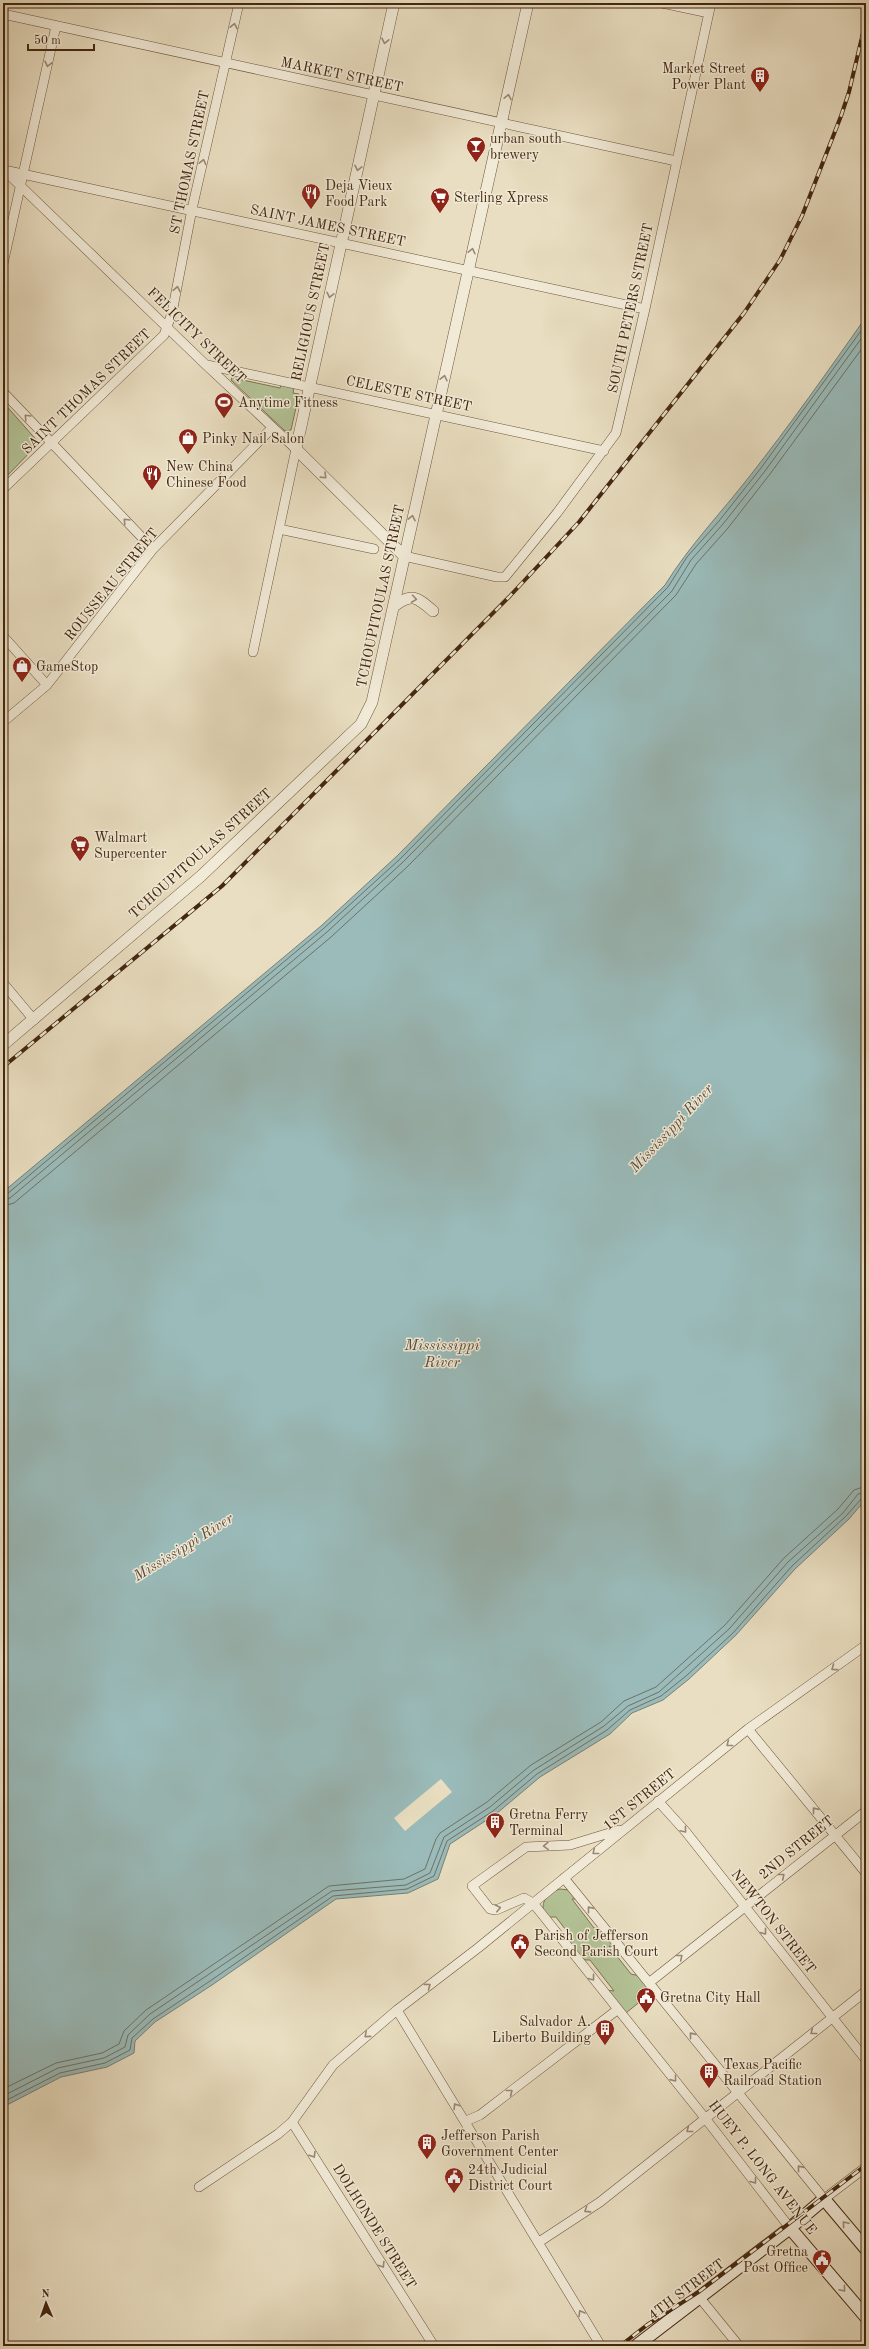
<svg xmlns="http://www.w3.org/2000/svg" width="869" height="2349" viewBox="0 0 869 2349" font-family="'Old Standard TT',serif">
  <rect width="100%" height="100%" fill="#e9dec1"/>
  <filter id="stains"><feTurbulence type="fractalNoise" baseFrequency=".005" numOctaves="4"/><feColorMatrix values="0 0 0 0 .2 0 0 0 0 .09 0 0 0 0 .02 0 0 0 .5 -.17"/></filter>
  <radialGradient id="worn" r=".72"><stop offset=".6" stop-color="#630" stop-opacity="0"/><stop offset="1" stop-color="#630" stop-opacity=".3"/></radialGradient>
  <path fill="#b3c296" stroke="#7c7452" d="M233 375 238 379 280 388 281 385 294 388 293 393 299 394 291 430 285 431 231 380Z
    M3 402 39 443 3 480Z
    M560 1889 569 1890 579 1899H572L594 1928 604 1929 618 1947 609 1946 631 1974 640 1976 653 1991 626 2013 606 1990 614 1991 590 1960H582L566 1940 574 1941 556 1917H547C537 1904 548 1892 560 1889Z"/>
  <path fill="#9abbba" stroke="#788076" d="M866 317V1499L849 1519 795 1569 736 1635 689 1679 663 1700 632 1713 610 1734 540 1777 496 1814 450 1844 438 1879 408 1893 336 1899 212 1985 155 2022 135 2041 134 2053 107 2067 61 2077 3 2107V1192L321 926 397 856 665 585C689 546 721 513 749 477 790 425 828 371 866 317Z"/>
  <path fill="#e9dec1" d="M441 1779 452 1792 405 1831 394 1818Z"/>
  <g fill="none" stroke-linecap="round" stroke-linejoin="round">
    <path stroke="#6f7164" stroke-width="1" d="M3 1195 7 1194 323 929 400 859 668 587 687 557 719 521 761 468 866 324
      M3 1200 10 1198 327 932 403 862 672 591 691 560 723 524 765 471 866 332
      M3 1206 14 1203 331 937 407 867 676 595 696 564 728 528 770 474 866 343
      M3 2089 56 2063 102 2053 119 2044 124 2031 146 2010 329 1886 404 1879 425 1869 436 1839 440 1833 487 1802 531 1765 601 1722 624 1701 656 1687 725 1625 784 1558 838 1509 854 1490 866 1486
      M3 2096 58 2068 104 2058 125 2047 128 2035 150 2014 332 1891 406 1885 430 1873 444 1837 490 1807 534 1770 604 1726 628 1706 659 1692 729 1629 788 1562 843 1513 858 1494 866 1492
      M3 2102 60 2073 105 2063 130 2050 132 2038 153 2019 210 1981 333 1896 407 1889 434 1876 447 1841 493 1811 537 1774 607 1730 630 1710 661 1696 686 1676 733 1633 792 1566 846 1516 862 1498 866 1497"/>
    <g stroke="#6d553c" stroke-width="10">
      <path id="minor" d="M662 3 709 13
        M3 14 676 161
        M4 170 645 309
        M5 171 206 365 296 449 253 652
        M3 264 56 26
        M207 365 604 451
        M3 392 153 549
        M3 489 164 335 172 313 192 209 239 3
        M279 529 374 549
        M404 556 497 577H505L557 513 616 433 645 309 711 3
        M3 636 47 685
        M3 722 47 685 153 549 272 428
        M3 983 34 1020
        M748 1729 866 1873
        M658 1801 686 1832 866 2060
        M619 1830 570 1845 526 1847 472 1886 490 1909 496 1910 524 1898 533 1903 705 2118 790 2228
        M564 1878 824 2199 866 2167
        M650 1982 866 1811
        M397 2010 601 2346
        M466 2121 480 2115 617 2010
        M292 2122 434 2346
        M199 2187 278 2134 292 2122 333 2065 397 2010 478 1948 748 1729 866 1645
        M539 2242 600 2202 866 1991
        M700 2298 739 2346
        M864 2346 866 2344"/>
    </g>
    <g stroke="#6d553c" stroke-width="12">
      <path id="tertiary" d="M394 3 296 449 404 556
        M393 607C411 592 417 597 433 611
        M3 1045 201 876 361 724 372 702 528 3"/>
    </g>
    <g stroke="#44270f" stroke-width="14">
      <path id="secondary" d="M790 2228 866 2317
        M636 2346 790 2228 824 2199 866 2249"/>
    </g>
    <use href="#minor" stroke="#f1ead7" stroke-width="9"/>
    <use href="#tertiary" stroke="#f1ead7" stroke-width="11"/>
    <use href="#secondary" stroke="#f1ead7" stroke-width="12"/>
    <g stroke="#44270f" stroke-width="4">
      <path id="rail" d="M3 1067 222 886 509 597 579 522 744 313 780 260 802 216 841 116 849 92 866 20
        M620 2346 647 2325 700 2291 866 2165"/>
    </g>
    <use href="#rail" stroke="#f1ead7" stroke-width="2.5" stroke-dasharray="8" stroke-linecap="butt"/>
  </g>
  <defs><path id="oneway-chevron" d="M-2-3.5L2.5 0L-2 3.5" fill="none" stroke-width="1.6" stroke-linecap="round" stroke-linejoin="round"/></defs>
  <g stroke="#9a8873">
    <use href="#oneway-chevron" transform="translate(234 26) rotate(-78)"/>
    <use href="#oneway-chevron" transform="translate(385 41) rotate(102)"/>
    <use href="#oneway-chevron" transform="translate(48 64) rotate(103)"/>
    <use href="#oneway-chevron" transform="translate(508 97) rotate(-78)"/>
    <use href="#oneway-chevron" transform="translate(203 162) rotate(-77)"/>
    <use href="#oneway-chevron" transform="translate(358 168) rotate(102)"/>
    <use href="#oneway-chevron" transform="translate(472 251) rotate(-77)"/>
    <use href="#oneway-chevron" transform="translate(177 289) rotate(-79)"/>
    <use href="#oneway-chevron" transform="translate(330 295) rotate(103)"/>
    <use href="#oneway-chevron" transform="translate(444 378) rotate(-77)"/>
    <use href="#oneway-chevron" transform="translate(27 417) rotate(-134)"/>
    <use href="#oneway-chevron" transform="translate(324 476) rotate(44)"/>
    <use href="#oneway-chevron" transform="translate(412 518) rotate(-78)"/>
    <use href="#oneway-chevron" transform="translate(126 521) rotate(-134)"/>
    <use href="#oneway-chevron" transform="translate(414 599) rotate(8)"/>
    <use href="#oneway-chevron" transform="translate(834 1668) rotate(144)"/>
    <use href="#oneway-chevron" transform="translate(729 1744) rotate(142)"/>
    <use href="#oneway-chevron" transform="translate(815 1810) rotate(-129)"/>
    <use href="#oneway-chevron" transform="translate(684 1830) rotate(50)"/>
    <use href="#oneway-chevron" transform="translate(546 1846) rotate(178)"/>
    <use href="#oneway-chevron" transform="translate(595 1852) rotate(141)"/>
    <use href="#oneway-chevron" transform="translate(782 1876) rotate(-39)"/>
    <use href="#oneway-chevron" transform="translate(498 1908) rotate(-13)"/>
    <use href="#oneway-chevron" transform="translate(590 1909) rotate(-129)"/>
    <use href="#oneway-chevron" transform="translate(764 1932) rotate(52)"/>
    <use href="#oneway-chevron" transform="translate(680 1957) rotate(-39)"/>
    <use href="#oneway-chevron" transform="translate(592 1978) rotate(52)"/>
    <use href="#oneway-chevron" transform="translate(428 1986) rotate(-37)"/>
    <use href="#oneway-chevron" transform="translate(813 2032) rotate(142)"/>
    <use href="#oneway-chevron" transform="translate(367 2035) rotate(139)"/>
    <use href="#oneway-chevron" transform="translate(692 2035) rotate(-129)"/>
    <use href="#oneway-chevron" transform="translate(674 2079) rotate(51)"/>
    <use href="#oneway-chevron" transform="translate(510 2092) rotate(-38)"/>
    <use href="#oneway-chevron" transform="translate(456 2106) rotate(-122)"/>
    <use href="#oneway-chevron" transform="translate(689 2130) rotate(142)"/>
    <use href="#oneway-chevron" transform="translate(313 2155) rotate(58)"/>
    <use href="#oneway-chevron" transform="translate(800 2168) rotate(-129)"/>
    <use href="#oneway-chevron" transform="translate(754 2181) rotate(52)"/>
    <use href="#oneway-chevron" transform="translate(587 2210) rotate(147)"/>
    <use href="#oneway-chevron" transform="translate(845 2224) rotate(-130)"/>
    <use href="#oneway-chevron" transform="translate(382 2265) rotate(58)"/>
    <use href="#oneway-chevron" transform="translate(843 2289) rotate(50)"/>
    <use href="#oneway-chevron" transform="translate(581 2313) rotate(-121)"/>
  </g>
  <defs>
    <g id="building-pin" transform="scale(1)"><path d="M0 17L-7.5 6A9.5 9.5 0 1 1 7.5 6Z" fill="#8f2418" stroke="#f1ead7"/><path d="M-4-6H4V6H1V3H-1V6H-4ZM-2.5-4.3h1.7v1.8h-1.7ZM.8-4.3h1.7v1.8H.8ZM-2.5-1h1.7V.8h-1.7ZM.8-1h1.7V.8H.8Z" fill="#fff"/></g>
    <g id="bar-pin" transform="scale(1)"><path d="M0 17L-7.5 6A9.5 9.5 0 1 1 7.5 6Z" fill="#8f2418" stroke="#f1ead7"/><path d="M-6-5H6L.8 .8V4.5H3.5V6h-7V4.5H-.8V.8Z" fill="#fff"/></g>
    <g id="restaurant-pin" transform="scale(1)"><path d="M0 17L-7.5 6A9.5 9.5 0 1 1 7.5 6Z" fill="#8f2418" stroke="#f1ead7"/><path d="M-5-6h1v4h1v-4h1v4h1v-4h1v5L-1.5 .5V6h-2V.5L-5-1ZM5-6V6H3V1.5H1.5Q1.5-4 5-6Z" fill="#fff"/></g>
    <g id="supermarket-pin" transform="scale(1)"><path d="M0 17L-7.5 6A9.5 9.5 0 1 1 7.5 6Z" fill="#8f2418" stroke="#f1ead7"/><path d="M-6-5.5h2.5l.6 2H6L4.5 2H-2.5L-4.4-4H-6ZM-1.5 3.2a1.3 1.3 0 1 0 .1 0ZM3 3.2a1.3 1.3 0 1 0 .1 0Z" fill="#fff"/></g>
    <g id="stadium-pin" transform="scale(1)"><path d="M0 17L-7.5 6A9.5 9.5 0 1 1 7.5 6Z" fill="#8f2418" stroke="#f1ead7"/><path d="M0-5a6.5 5 0 1 0 0 10a6.5 5 0 1 0 0-10ZM-3.5-1.8h7v3.6h-7Z" fill="#fff"/></g>
    <g id="shop-pin" transform="scale(1)"><path d="M0 17L-7.5 6A9.5 9.5 0 1 1 7.5 6Z" fill="#8f2418" stroke="#f1ead7"/><path d="M-5-2.5h2.3a2.7 3.5 0 0 1 5.4 0H5L5.5 6h-11ZM-1.5-2.5h3a1.5 2.3 0 0 0-3 0Z" fill="#fff"/></g>
    <g id="civic-pin" transform="scale(1)"><path d="M0 17L-7.5 6A9.5 9.5 0 1 1 7.5 6Z" fill="#8f2418" stroke="#f1ead7"/><path d="M-.6-6.5H3V-4.5H.6V-3L4-1V1h2V6H-6V1h2V-1L-.6-3ZM-1.2 2.5V6h2.4V2.5Z" fill="#fff"/></g>
  </defs>
  <g fill-rule="evenodd">
    <use href="#building-pin" x="760" y="76"/>
    <use href="#bar-pin" x="476" y="146"/>
    <use href="#restaurant-pin" x="311" y="193"/>
    <use href="#supermarket-pin" x="440" y="197"/>
    <use href="#stadium-pin" x="224" y="402"/>
    <use href="#shop-pin" x="188" y="438"/>
    <use href="#restaurant-pin" x="152" y="474"/>
    <use href="#shop-pin" x="22" y="666"/>
    <use href="#supermarket-pin" x="80" y="845"/>
    <use href="#building-pin" x="495" y="1822"/>
    <use href="#civic-pin" x="520" y="1943"/>
    <use href="#civic-pin" x="646" y="1997"/>
    <use href="#building-pin" x="605" y="2029"/>
    <use href="#building-pin" x="709" y="2072"/>
    <use href="#building-pin" x="427" y="2143"/>
    <use href="#civic-pin" x="454" y="2177"/>
    <use href="#civic-pin" x="822" y="2259"/>
  </g>
  <g text-anchor="middle" stroke-width="3" stroke-linejoin="round" paint-order="stroke">
    <g font-size="14" fill="#44270f" stroke="#f1ead7" text-anchor="start">
      <text x="746" y="73" text-anchor="end">Market Street<tspan x="746" dy="16">Power Plant</tspan></text>
      <text x="490" y="143">urban south<tspan x="490" dy="16">brewery</tspan></text>
      <text x="325" y="190">Deja Vieux<tspan x="325" dy="16">Food Park</tspan></text>
      <text x="454" y="202">Sterling Xpress</text>
      <text x="238" y="407">Anytime Fitness</text>
      <text x="202" y="443">Pinky Nail Salon</text>
      <text x="166" y="471">New China<tspan x="166" dy="16">Chinese Food</tspan></text>
      <text x="36" y="671">GameStop</text>
      <text x="94" y="842">Walmart<tspan x="94" dy="16">Supercenter</tspan></text>
      <text x="509" y="1819">Gretna Ferry<tspan x="509" dy="16">Terminal</tspan></text>
      <text x="534" y="1940">Parish of Jefferson<tspan x="534" dy="16">Second Parish Court</tspan></text>
      <text x="660" y="2002">Gretna City Hall</text>
      <text x="591" y="2026" text-anchor="end">Salvador A.<tspan x="591" dy="16">Liberto Building</tspan></text>
      <text x="723" y="2069">Texas Pacific<tspan x="723" dy="16">Railroad Station</tspan></text>
      <text x="441" y="2140">Jefferson Parish<tspan x="441" dy="16">Government Center</tspan></text>
      <text x="468" y="2174">24th Judicial<tspan x="468" dy="16">District Court</tspan></text>
      <text x="808" y="2256" text-anchor="end">Gretna<tspan x="808" dy="16">Post Office</tspan></text>
    </g>
    <g font-size="14" fill="#44270f" stroke="#f1ead7">
      <text transform="translate(342 74) rotate(12)" y="5">MARKET STREET</text>
      <text transform="translate(189 162) rotate(-78)" y="5">ST THOMAS STREET</text>
      <text transform="translate(328 225) rotate(12)" y="5">SAINT JAMES STREET</text>
      <text transform="translate(630 308) rotate(-78)" y="5">SOUTH PETERS STREET</text>
      <text transform="translate(310 312) rotate(-78)" y="5">RELIGIOUS STREET</text>
      <text transform="translate(197 335) rotate(44)" y="5">FELICITY STREET</text>
      <text transform="translate(86 391) rotate(-44)" y="5">SAINT THOMAS STREET</text>
      <text transform="translate(409 393) rotate(12)" y="5">CELESTE STREET</text>
      <text transform="translate(111 584) rotate(-51)" y="5">ROUSSEAU STREET</text>
      <text transform="translate(380 596) rotate(-78)" y="5">TCHOUPITOULAS STREET</text>
      <text transform="translate(200 853) rotate(-42)" y="5">TCHOUPITOULAS STREET</text>
      <text transform="translate(639 1799) rotate(-39)" y="5">1ST STREET</text>
      <text transform="translate(796 1847) rotate(-39)" y="5">2ND STREET</text>
      <text transform="translate(774 1921) rotate(52)" y="5">NEWTON STREET</text>
      <text transform="translate(763 2167) rotate(52)" y="5">HUEY P. LONG AVENUE</text>
      <text transform="translate(375 2226) rotate(58)" y="5">DOLHONDE STREET</text>
      <text transform="translate(686 2289) rotate(-37)" y="5">4TH STREET</text>
    </g>
    <g font-size="15" font-style="italic" fill="#5a4c3a" stroke="#f1ead7">
      <text transform="translate(671 1128) rotate(-47)" y="5">Mississippi River</text>
      <text x="442" y="1350">Mississippi<tspan x="442" dy="17">River</tspan></text>
      <text transform="translate(183 1547) rotate(-32)" y="5">Mississippi River</text>
    </g>
  </g>
  <rect width="869" height="2349" fill="none" stroke="#e9dec1" stroke-width="16"/>
  <rect x="4" y="4" width="861" height="2341" fill="none" stroke="#44270f" stroke-width="2"/>
  <rect x="8" y="8" width="853" height="2333" fill="none" stroke="#44270f"/>
  <g transform="translate(46 2303) rotate(358)" stroke="#f1ead7" stroke-width="3" paint-order="stroke">
  <path d="M0-3L7 15L0 10L-7 15Z" fill="#44270f"/>
  <text y="-6" font-size="11" font-weight="bold" text-anchor="middle" fill="#44270f">N</text>
  </g>
  <path d="M28 44v6h66v-6" fill="none" stroke="#44270f" stroke-width="2"/>
  <text x="34" y="44" font-size="12" fill="#44270f" stroke="#f1ead7" stroke-width="3" paint-order="stroke">50 m</text>
  <rect width="100%" height="100%" filter="url(#stains)"/>
  <rect width="100%" height="100%" fill="url(#worn)"/>
</svg>
